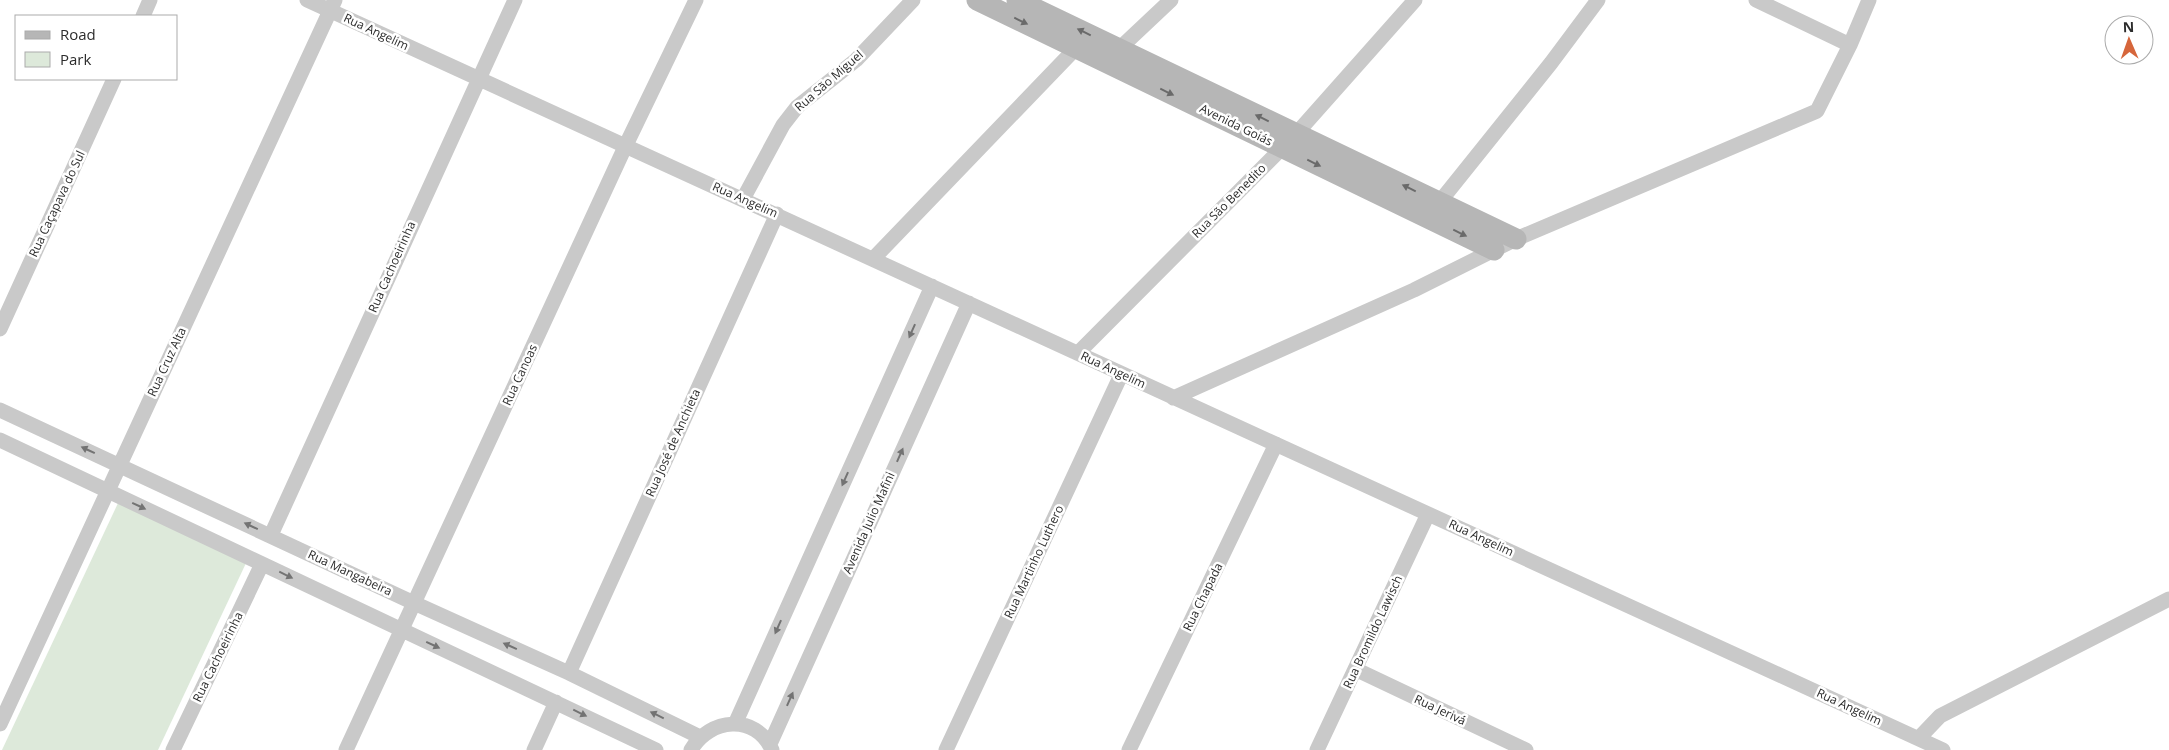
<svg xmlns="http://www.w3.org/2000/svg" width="2169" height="750" viewBox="0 0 2169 750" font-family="'Open Sans',sans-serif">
  <rect width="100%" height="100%" fill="#fff"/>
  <path fill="#dde9da" d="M119 501 247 561 158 750H2Z"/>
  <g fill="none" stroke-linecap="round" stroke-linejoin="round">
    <path stroke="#c9c9c9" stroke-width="15" d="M307 0 1943 750
      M1756 0 1850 45
      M143 16 150 0
      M1119 49 1171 0
      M743 199 783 125 797 107 856 60 913 0
      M1434 209 1551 63 1598 0
      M873 259 1076 48
      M0 329 114 79
      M1078 353 1296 134 1415 0
      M1173 398 1414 290 1516 239 1817 111 1850 45 1869 0
      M0 410 414 603 569 673 700 737
      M0 440 656 750
      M271 535 515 0
      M1355 669 1526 750
      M569 673 777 214
      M0 724 335 0
      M735 724 932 286
      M1919 738 1940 716 2169 599
      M770 744 969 303
      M173 750 262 564
      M346 750 625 147 696 0
      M534 750 556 702
      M691 750C709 718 756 713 772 750
      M946 750 1121 375
      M1129 750 1276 444
      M1317 750 1428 514"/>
    <path stroke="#b6b6b6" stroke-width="21" d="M977 0 1494 250
      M1017 0 1516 239"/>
  </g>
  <defs><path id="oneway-solid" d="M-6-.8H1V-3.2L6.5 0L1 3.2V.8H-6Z" transform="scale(1.25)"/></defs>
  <g fill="#6a6a6a">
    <use href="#oneway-solid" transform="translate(1021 21) rotate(26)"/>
    <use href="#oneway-solid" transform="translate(1084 32) rotate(-154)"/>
    <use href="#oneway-solid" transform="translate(1167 92) rotate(26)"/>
    <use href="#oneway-solid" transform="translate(1262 118) rotate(-154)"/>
    <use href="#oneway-solid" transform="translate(1314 163) rotate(26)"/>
    <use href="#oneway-solid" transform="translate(1409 188) rotate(-154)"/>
    <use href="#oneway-solid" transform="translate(1460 233) rotate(26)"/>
  </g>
  <g fill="#737373">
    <use href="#oneway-solid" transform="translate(912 331) rotate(114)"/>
    <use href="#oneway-solid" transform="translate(88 450) rotate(-155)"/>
    <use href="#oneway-solid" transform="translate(900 455) rotate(-66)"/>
    <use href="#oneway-solid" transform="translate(845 479) rotate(114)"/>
    <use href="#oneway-solid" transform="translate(139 506) rotate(25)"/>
    <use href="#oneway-solid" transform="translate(251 526) rotate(-155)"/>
    <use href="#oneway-solid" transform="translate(286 575) rotate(26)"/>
    <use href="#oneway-solid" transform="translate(778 627) rotate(114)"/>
    <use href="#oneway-solid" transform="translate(433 645) rotate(25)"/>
    <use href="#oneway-solid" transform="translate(510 646) rotate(-156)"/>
    <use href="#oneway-solid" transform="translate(790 699) rotate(-66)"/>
    <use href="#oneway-solid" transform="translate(580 713) rotate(26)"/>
    <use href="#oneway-solid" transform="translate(657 715) rotate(-154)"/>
  </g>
  <g text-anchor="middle" stroke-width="5" stroke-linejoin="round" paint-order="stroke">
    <g font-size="12" fill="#2c2c2c" stroke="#fff">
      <text transform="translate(376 32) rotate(25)" y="4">Rua Angelim</text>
      <text transform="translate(829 81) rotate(-41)" y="4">Rua São Miguel</text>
      <text transform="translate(1236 125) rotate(26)" y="4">Avenida Goiás</text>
      <text transform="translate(745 200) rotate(24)" y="4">Rua Angelim</text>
      <text transform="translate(1229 201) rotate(-45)" y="4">Rua São Benedito</text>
      <text transform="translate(57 204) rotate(-65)" y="4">Rua Caçapava do Sul</text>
      <text transform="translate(392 267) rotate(-66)" y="4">Rua Cachoeirinha</text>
      <text transform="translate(167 362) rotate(-65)" y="4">Rua Cruz Alta</text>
      <text transform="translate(1113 370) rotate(25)" y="4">Rua Angelim</text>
      <text transform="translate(520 375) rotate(-65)" y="4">Rua Canoas</text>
      <text transform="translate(673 443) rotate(-66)" y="4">Rua José de Anchieta</text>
      <text transform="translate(869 523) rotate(-66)" y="4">Avenida Julio Mafini</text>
      <text transform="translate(1481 538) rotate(25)" y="4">Rua Angelim</text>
      <text transform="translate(1034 562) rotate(-65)" y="4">Rua Martinho Luthero</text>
      <text transform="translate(350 573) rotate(25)" y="4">Rua Mangabeira</text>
      <text transform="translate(1203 597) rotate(-64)" y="4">Rua Chapada</text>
      <text transform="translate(1373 632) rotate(-65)" y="4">Rua Bromildo Lawisch</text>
      <text transform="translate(218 657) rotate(-64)" y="4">Rua Cachoeirinha</text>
      <text transform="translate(1849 707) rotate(25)" y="4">Rua Angelim</text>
      <text transform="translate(1440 710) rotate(25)" y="4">Rua Jerivá</text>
    </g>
  </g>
  <rect x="15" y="15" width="162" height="65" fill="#ffffff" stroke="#ababab"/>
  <rect x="25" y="31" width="25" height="8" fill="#b6b6b6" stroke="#ababab"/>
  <text x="60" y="40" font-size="15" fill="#2c2c2c">Road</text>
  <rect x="25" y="52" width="25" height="15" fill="#dde9da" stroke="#ababab"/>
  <text x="60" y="65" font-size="15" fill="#2c2c2c">Park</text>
  <g transform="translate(2129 40) rotate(358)"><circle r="24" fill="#ffffff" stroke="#ababab"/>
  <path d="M0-4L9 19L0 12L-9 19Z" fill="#d6663b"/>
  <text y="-8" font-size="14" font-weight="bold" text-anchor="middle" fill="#2c2c2c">N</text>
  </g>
</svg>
